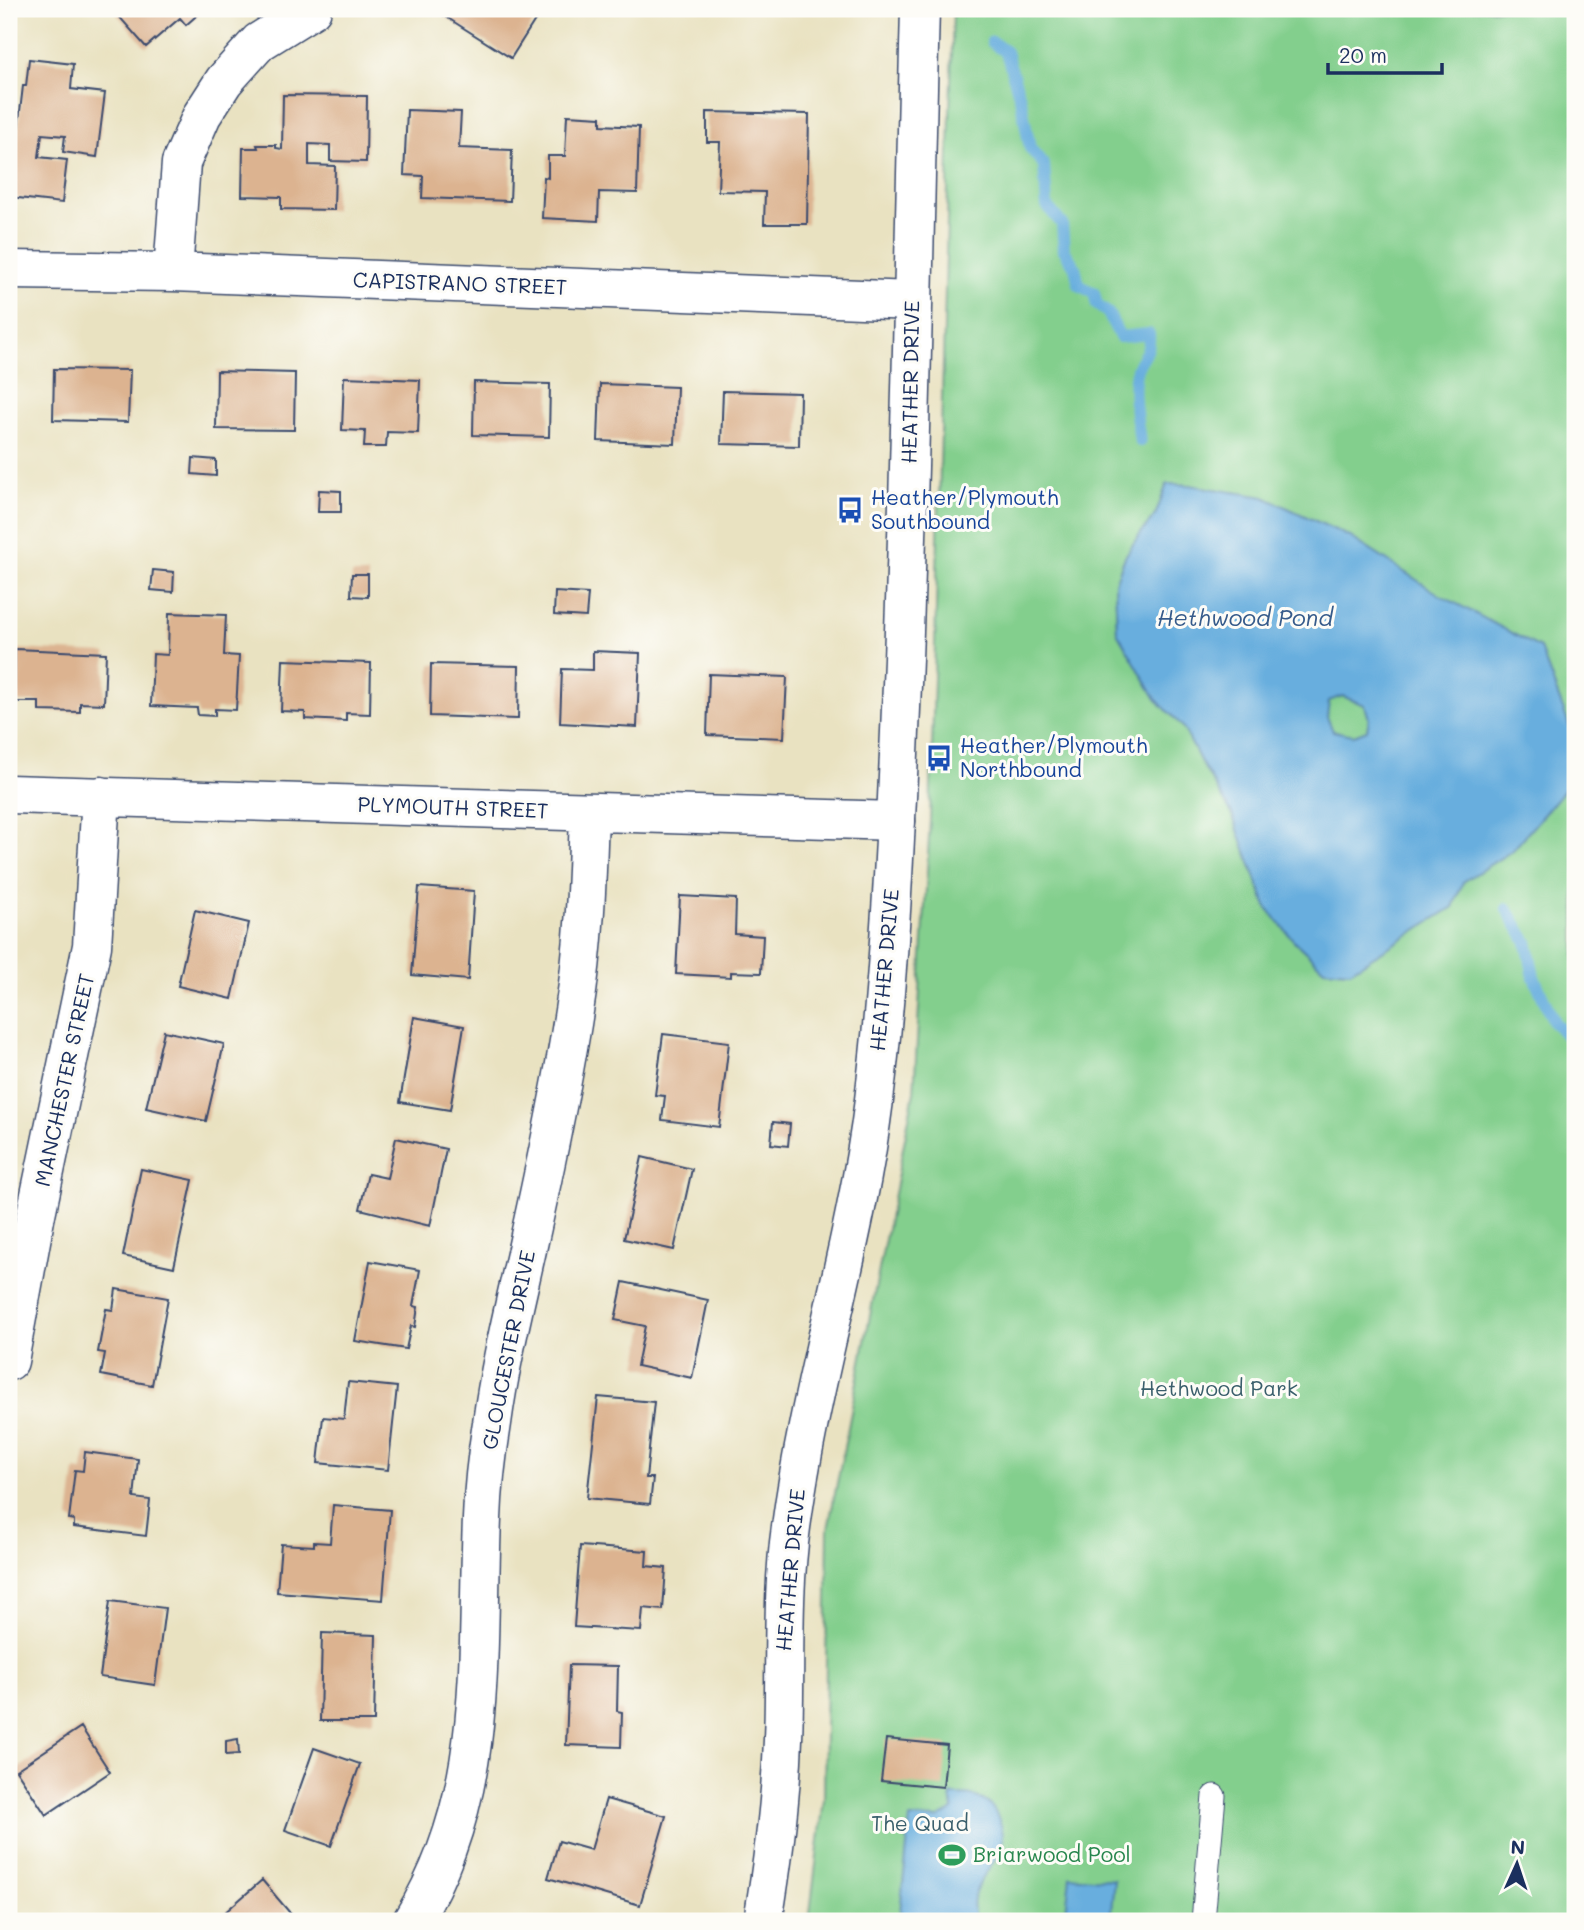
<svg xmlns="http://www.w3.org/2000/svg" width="1584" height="1930" viewBox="0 0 1584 1930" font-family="Mali,sans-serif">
  <rect width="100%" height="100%" fill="#fdfcf7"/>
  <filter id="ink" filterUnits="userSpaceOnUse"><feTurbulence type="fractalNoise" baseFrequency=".0143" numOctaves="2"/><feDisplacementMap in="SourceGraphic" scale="14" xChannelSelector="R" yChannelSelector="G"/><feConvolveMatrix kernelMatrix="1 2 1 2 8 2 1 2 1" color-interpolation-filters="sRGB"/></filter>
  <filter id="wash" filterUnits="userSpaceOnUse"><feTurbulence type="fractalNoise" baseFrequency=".00686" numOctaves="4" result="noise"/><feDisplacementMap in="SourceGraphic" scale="28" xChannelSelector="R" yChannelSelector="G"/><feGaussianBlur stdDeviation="1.57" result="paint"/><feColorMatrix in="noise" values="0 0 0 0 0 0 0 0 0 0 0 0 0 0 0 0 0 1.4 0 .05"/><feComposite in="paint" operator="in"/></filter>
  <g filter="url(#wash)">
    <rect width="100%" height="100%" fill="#e9e2c1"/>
    <path fill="#83cf8d" stroke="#4f7f76" stroke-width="2" d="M953 9H1575V741L1540 648 1440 596 1350 537 1264 497 1189 485 1167 484 1155 516 1137 538 1125 557 1115 583 1117 632 1156 699 1183 727 1202 764 1232 814 1267 908 1295 942 1324 969 1350 971 1453 907 1463 882 1513 850 1573 780 1575 751V1921H809L824 1799 828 1529 914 1092 930 820Z
      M1342 696 1365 705 1369 719 1367 730 1354 735 1333 732 1326 717 1329 700Z"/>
    <path fill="#67aede" stroke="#416e9e" stroke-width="2" fill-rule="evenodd" d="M1167 484 1189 485 1264 497 1350 537 1440 595 1540 648 1575 741 1573 780 1513 850 1463 882 1453 907 1350 971 1324 969 1295 942 1267 908 1232 814 1202 764 1183 727 1156 699 1117 632 1115 583 1125 557 1137 538 1155 516ZM1342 696 1365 705 1369 719 1367 730 1354 735 1333 731 1327 717 1329 701Z
      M951 1795C962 1795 973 1794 983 1800 997 1807 1007 1833 1001 1847 990 1875 965 1887 976 1921H899L910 1818 937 1819 953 1810Z
      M1070 1876 1114 1880 1110 1921H1065Z"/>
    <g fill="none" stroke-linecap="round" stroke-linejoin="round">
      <path stroke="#67aede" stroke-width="12" d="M992 42 1006 52 1021 101 1030 148 1044 165 1047 206 1062 224 1064 250 1075 267 1079 285 1094 293 1097 305 1108 313 1120 337 1149 334C1150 356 1143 352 1137 369 1131 388 1137 421 1140 441
        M1507 909 1527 942 1534 977 1554 1022 1575 1045"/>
    </g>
    <g id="blocks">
      <path fill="#dcb390" d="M121 9H204L186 25 180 18 146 47 116 13Z
        M446 9H542L511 58 443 15Z
        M29 59 73 64 71 89 105 93 97 157 63 152 65 136 42 134 39 157 67 160 62 203 10 197 23 86H26Z
        M283 95 367 96 366 162 330 161V145L309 144V165L335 166 334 210 281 209V197L242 196 243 148H258L257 145H276V148L282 149Z
        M407 110 461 112 459 148 512 150 510 201 422 198 423 176 404 175Z
        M707 112 809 114 807 224H764L765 192 718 191 720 142H707Z
        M567 115 601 117V125L639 127 637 193 599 192 598 221 542 218 544 177 548 178V156H565Z
        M54 369 130 370 128 422 53 420Z
        M217 371 295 373 294 430 216 429Z
        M344 377 420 380 418 433 387 432 386 447H364L365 431 342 430Z
        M474 382 550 384 549 437 473 435Z
        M600 384 677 387 675 444 598 441Z
        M723 391 800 393 799 446 721 444Z
        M193 458 216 460V476L192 474Z
        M319 490 341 491V512H318Z
        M153 570 174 572 173 592 151 590Z
        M352 574H368V597L351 596Z
        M555 592 588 594 586 617 554 615Z
        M169 613 226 615 224 655 239 656 236 710 215 709V716L198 715 197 708 151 706 153 654 168 655Z
        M15 649 106 653 104 704 80 703V712L39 711V702H14Z
        M593 651 640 653 637 727 560 723 562 669 593 670Z
        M283 660 371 663 370 714 346 713V721L305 719V712L281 711Z
        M431 664 519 666 518 719 430 716Z
        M709 674 787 677 784 738 707 735Z
        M419 887 474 891 468 980 412 975Z
        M680 896 736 899 735 934 763 936 761 973 731 972V977L676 974Z
        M195 910 249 923 232 999 178 986Z
        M414 1017 464 1026 450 1110 400 1102Z
        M164 1031 224 1044 206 1121 146 1108Z
        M663 1034 729 1042 719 1127 662 1120 665 1096 655 1095Z
        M773 1122 790 1124 788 1146 771 1144Z
        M396 1138 446 1149 430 1226 360 1209 368 1174 387 1178Z
        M642 1157 692 1169 674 1250 624 1239Z
        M141 1169 193 1180 174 1267 123 1256Z
        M370 1261 420 1270 413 1306 418 1307 415 1327 411 1326 406 1349 355 1341Z
        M623 1282 708 1300 692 1378 637 1366 645 1326 615 1320Z
        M116 1289 168 1298 152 1385 101 1375 105 1353 98 1352 106 1309 113 1310Z
        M348 1382 397 1387 388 1470 318 1463 323 1417 344 1419Z
        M598 1397 654 1402 646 1478H653L650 1504 587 1498Z
        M85 1452 138 1459 134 1498 150 1500 146 1536 74 1527V1520L69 1519 75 1470 83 1471Z
        M333 1505 390 1510 383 1600 277 1592 281 1544 314 1546V1542L330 1543Z
        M580 1546 647 1551 646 1566 666 1568 663 1610 643 1608 641 1631 574 1627Z
        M110 1601 165 1608 155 1685 100 1677Z
        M322 1633 376 1635 374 1721H320Z
        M569 1665 618 1666 617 1711 622 1712 621 1747 566 1745Z
        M81 1727 110 1772 46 1815 16 1770Z
        M238 1739 239 1754 226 1755V1741Z
        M886 1739 947 1745 943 1787 881 1781Z
        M314 1748 360 1764 331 1846 285 1830Z
        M606 1799 666 1816 640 1905 548 1878 559 1841 591 1850Z
        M262 1880 296 1920 294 1921H215Z"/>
    </g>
  </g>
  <g filter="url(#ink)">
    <use href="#blocks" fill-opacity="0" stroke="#3a4a6d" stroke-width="2"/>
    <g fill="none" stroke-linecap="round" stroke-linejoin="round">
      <g stroke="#3a4a6d" stroke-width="25">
        <path id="service" d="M1203 1921 1214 1796"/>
      </g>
      <g stroke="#3a4a6d" stroke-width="41">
        <path id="minor" d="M9 270 173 272 912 301
          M173 272 181 163 202 115 224 81 259 42 312 9
          M9 794 896 821
          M9 1361 35 1219 92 946 101 796
          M412 1921C490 1795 476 1660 482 1519 483 1487 487 1454 492 1423 500 1363 515 1304 528 1245 545 1168 562 1089 574 1011 585 946 587 879 589 813"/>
      </g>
      <g stroke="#3a4a6d" stroke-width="41">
        <path id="tertiary" d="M763 1921C773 1861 781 1800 783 1739 786 1668 781 1597 791 1527 810 1383 856 1244 874 1100 891 962 896 823 902 685 911 460 914 234 920 9"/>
      </g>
      <use href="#service" stroke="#fff" stroke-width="23"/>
      <use href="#minor" stroke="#fff" stroke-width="38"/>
      <use href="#tertiary" stroke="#fff" stroke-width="38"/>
    </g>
  </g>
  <defs>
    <g id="bus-bare" transform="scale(2.1)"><path d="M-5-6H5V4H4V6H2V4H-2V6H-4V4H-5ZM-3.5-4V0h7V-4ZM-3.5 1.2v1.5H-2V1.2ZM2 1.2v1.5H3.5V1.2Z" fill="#1a4fb4" stroke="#fdfcf7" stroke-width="2.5" paint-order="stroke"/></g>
    <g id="stadium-bare" transform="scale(2.1)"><path d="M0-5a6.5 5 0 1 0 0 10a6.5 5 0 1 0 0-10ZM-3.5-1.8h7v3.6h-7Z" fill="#2e9e5b" stroke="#fdfcf7" stroke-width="2.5" paint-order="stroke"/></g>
  </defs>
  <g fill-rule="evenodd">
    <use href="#bus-bare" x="850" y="510"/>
    <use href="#bus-bare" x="939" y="758"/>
    <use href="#stadium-bare" x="952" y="1855"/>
  </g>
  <g text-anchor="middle" stroke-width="6" stroke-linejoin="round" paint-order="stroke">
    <g font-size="21" fill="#1b2f5e" stroke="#fdfcf7">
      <text transform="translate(460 284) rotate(2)" y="7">CAPISTRANO STREET</text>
      <text transform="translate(911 382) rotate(-89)" y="7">HEATHER DRIVE</text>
      <text transform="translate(453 808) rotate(2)" y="7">PLYMOUTH STREET</text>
      <text transform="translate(885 970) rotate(-85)" y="7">HEATHER DRIVE</text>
      <text transform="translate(65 1080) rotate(-78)" y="7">MANCHESTER STREET</text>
      <text transform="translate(509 1350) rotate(-79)" y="7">GLOUCESTER DRIVE</text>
      <text transform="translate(791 1570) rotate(-85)" y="7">HEATHER DRIVE</text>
    </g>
    <g font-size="21" fill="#164399" stroke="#fdfcf7" text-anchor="start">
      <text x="871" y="505">Heather/Plymouth<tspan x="871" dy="24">Southbound</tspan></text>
      <text x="960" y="753">Heather/Plymouth<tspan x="960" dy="24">Northbound</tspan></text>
    </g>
    <g font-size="21" fill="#3a5f6c" stroke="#fdfcf7">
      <text x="1219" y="1396">Hethwood Park</text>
      <text x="920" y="1831">The Quad</text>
    </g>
    <g font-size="21" fill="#27864d" stroke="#fdfcf7" text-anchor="start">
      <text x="973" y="1862">Briarwood Pool</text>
    </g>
    <g font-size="23" font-style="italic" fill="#365b8b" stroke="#fdfcf7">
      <text x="1245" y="626">Hethwood Pond</text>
    </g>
  </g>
  <rect width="1584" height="1930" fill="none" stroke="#fdfcf7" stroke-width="35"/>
  <g transform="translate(1517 1864) rotate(3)" stroke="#fdfcf7" stroke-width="5" paint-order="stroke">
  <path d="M0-5L12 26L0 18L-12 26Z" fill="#1b2f5e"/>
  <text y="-10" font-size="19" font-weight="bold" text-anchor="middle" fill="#1b2f5e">N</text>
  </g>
  <path d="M1328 63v10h114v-10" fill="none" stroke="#1b2f5e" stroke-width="3.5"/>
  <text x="1339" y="63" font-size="21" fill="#1b2f5e" stroke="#fdfcf7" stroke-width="5" paint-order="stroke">20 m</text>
</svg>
